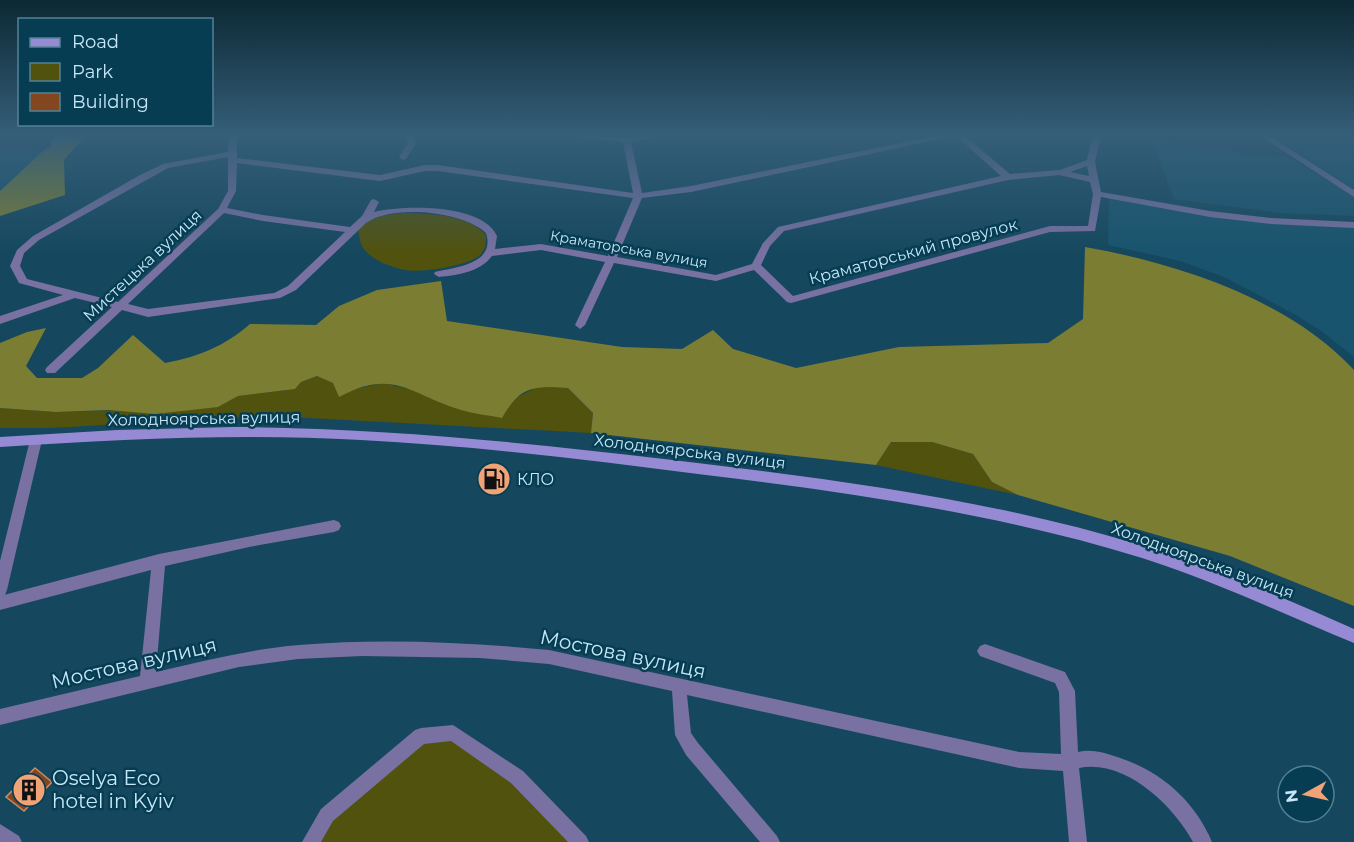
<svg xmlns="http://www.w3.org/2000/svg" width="1354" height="842" viewBox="0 0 1354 842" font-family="Montserrat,sans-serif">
  <rect width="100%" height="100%" fill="#15485e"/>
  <path fill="#18546d" d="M1270 135H1354V189Z
    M1152 140 1241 152 1243 155 1288 157 1354 196V216L1280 213 1174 199Z
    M3 148 43 151 0 191V151Z
    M1109 198 1151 205 1354 228V357L1320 330 1294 314 1224 277 1180 261 1108 245Z"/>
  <path fill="#51520e" d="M404 213C430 214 467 214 486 235 486 242 486 248 482 253 472 266 421 273 405 270 391 267 373 261 364 249 360 245 360 237 358 231 369 216 387 215 404 213Z
    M317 376 351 390 383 383 417 391 460 410 512 400 537 387 568 388 593 413 591 433 271 416 50 428H0V408L56 412 218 407 238 396 295 389 301 382Z
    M891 442H932L973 454 992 482 1018 495 876 465Z
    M449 735 513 780 574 842H321L335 817 424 740Z"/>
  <path fill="#7b7d33" d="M69 135H86L64 160 65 195 0 216V191L43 151Z
    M1085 247C1177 263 1290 300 1354 370V606L1230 556 1018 495 992 482 973 454 932 442H891L876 465 591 433 593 413 568 388C533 386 520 386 502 418 488 415 474 414 461 410 411 395 394 367 339 397L333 383 317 376 301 382 295 389 238 396 218 407 155 414 109 410 56 412 0 408V343L27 332 46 328 26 366 37 378H82L98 368 133 335 165 363C198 357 225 346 250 324L316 325 339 306 377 290 441 281 447 321 622 347 682 349 713 330 733 349 796 368 899 347 1048 343 1083 319Z"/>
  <path fill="#834720" stroke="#c58e6e" stroke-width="1.5" d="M35 768 52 782 24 811 6 797Z"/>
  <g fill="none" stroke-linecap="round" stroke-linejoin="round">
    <path fill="#7871a1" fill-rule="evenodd" d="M60 135H69L57 145H51V141Z
      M229 135H237V158L380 175 425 165H438L633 193 623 142 577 137 573 135 627 138 661 135 657 137 631 142 642 193 691 186 939 135H954L950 137 691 192 642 198 617 257 716 275 752 264 763 243 778 227 1001 176 955 135H964L1010 174 1060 170 1087 160 1093 135H1101L1095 162 1101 192 1210 211 1271 218 1354 222V228L1271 224 1210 217 1101 197 1095 231 1050 232 791 303 787 302 754 270 716 281 614 263 585 325 580 329 575 325 605 262 541 250 492 256C480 272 458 275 439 277L434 274 435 272C456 267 496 264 486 233 463 211 392 204 366 223L296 290 280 298 148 317 122 310 55 373H47L45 370 47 367 112 307 75 298 0 324V316L63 295 19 283 10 266 17 250 33 236 140 175 163 164 228 152ZM228 157V191L218 209 118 302 27 279 20 266 24 253 39 240 168 168ZM237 163 380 181 425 171H438L633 198 608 256 541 244 495 249 497 236C482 203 403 205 374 212L379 202 374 199 371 200 362 216 350 227 263 215 227 208 236 191ZM1087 166 1089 176 1070 172ZM1059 175 1090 182 1093 194 1088 226H1050L793 296 761 265 770 246 784 231 1008 180ZM224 213 263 221 345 232 288 286 274 293 148 309 128 304Z
      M406 135H414L416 143 406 159 403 160 399 157 408 143Z
      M1259 135H1268L1354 190V197Z
      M334 520 339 522 341 526 339 530 334 532 249 547 165 566 156 672C203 661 250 649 299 645 382 638 466 642 549 650L1019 752 1061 754 1059 692 1055 683 980 656 977 651 980 646 985 644 1065 672 1075 691 1078 752C1090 749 1103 752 1114 756 1158 769 1194 799 1212 842H1193C1173 805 1125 759 1079 768L1087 842H1069L1063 771 1019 768 687 695 691 733 698 743 777 836 780 842H760L686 755 675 735 672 691 549 664 480 658 362 656 298 659 239 667 0 725V709L140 676 151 570 0 610V596L159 554Z
      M453 725 523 771 586 836 589 842H568L511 783 451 741 424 744 333 821 321 842H302L321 809 415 730 421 728Z"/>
    <path fill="#7871a1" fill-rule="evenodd" d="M36 435 40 437 42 440 7 590 5 595 0 597V561L30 440 32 437Z
      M0 824 19 836 22 842H0Z"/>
    <path fill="#978ad5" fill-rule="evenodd" d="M234 427C378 428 521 442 664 459 823 478 986 498 1140 545 1213 567 1284 598 1354 629V643C1283 614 1215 581 1142 558 1001 514 852 493 706 475 591 460 476 446 361 440 240 433 120 439 0 447V437L117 430Z"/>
  </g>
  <linearGradient id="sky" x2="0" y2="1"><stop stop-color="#0c2834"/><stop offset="0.53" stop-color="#355e79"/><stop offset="1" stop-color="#355e79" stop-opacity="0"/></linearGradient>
  <rect width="1354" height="253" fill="url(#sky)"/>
  <defs>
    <g id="fuel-disc" transform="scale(1.725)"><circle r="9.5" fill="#efa377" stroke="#063d53"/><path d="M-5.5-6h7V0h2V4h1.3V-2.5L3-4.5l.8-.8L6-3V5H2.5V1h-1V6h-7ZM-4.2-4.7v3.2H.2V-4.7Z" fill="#111"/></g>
    <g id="building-disc" transform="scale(1.725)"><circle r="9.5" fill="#efa377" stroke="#063d53"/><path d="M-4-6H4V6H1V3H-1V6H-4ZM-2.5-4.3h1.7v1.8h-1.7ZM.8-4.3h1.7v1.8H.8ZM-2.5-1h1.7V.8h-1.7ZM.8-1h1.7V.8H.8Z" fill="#111"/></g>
  </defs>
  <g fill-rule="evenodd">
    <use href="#fuel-disc" x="494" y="479"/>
    <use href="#building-disc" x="29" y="790"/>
  </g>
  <g text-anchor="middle" stroke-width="5" stroke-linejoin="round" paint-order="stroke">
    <g font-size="14" fill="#c7e7f8" stroke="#063d53">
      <text transform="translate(629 249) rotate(10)" y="5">Краматорська вулиця</text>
    </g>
    <g font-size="16" fill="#c7e7f8" stroke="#063d53">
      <text transform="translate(913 251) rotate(-15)" y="6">Краматорський провулок</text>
      <text transform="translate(142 265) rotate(-43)" y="6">Мистецька вулиця</text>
      <text transform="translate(204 418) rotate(-1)" y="6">Холодноярська вулиця</text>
      <text transform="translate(690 451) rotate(7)" y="6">Холодноярська вулиця</text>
      <text transform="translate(1203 560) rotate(20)" y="6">Холодноярська вулиця</text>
    </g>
    <g font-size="16" fill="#c7e7f8" stroke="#063d53" text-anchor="start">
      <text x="517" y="485">КЛО</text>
    </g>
    <g font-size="20" fill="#c7e7f8" stroke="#063d53">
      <text transform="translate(623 654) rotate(12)" y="7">Мостова вулиця</text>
      <text transform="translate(134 663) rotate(-13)" y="7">Мостова вулиця</text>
    </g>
    <g font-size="20" fill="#c7e7f8" stroke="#063d53" text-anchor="start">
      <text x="52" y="785">Oselya Eco<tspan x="52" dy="23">hotel in Kyiv</tspan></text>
    </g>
  </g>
  <rect x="18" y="18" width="195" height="108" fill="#063d53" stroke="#538195" stroke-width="1.5"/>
  <rect x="30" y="38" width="30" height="9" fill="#978ad5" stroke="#538195" stroke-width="1.5"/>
  <text x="72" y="48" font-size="18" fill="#c7e7f8">Road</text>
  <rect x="30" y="63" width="30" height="18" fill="#51520e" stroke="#538195" stroke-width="1.5"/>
  <text x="72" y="78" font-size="18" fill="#c7e7f8">Park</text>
  <rect x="30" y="93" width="30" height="18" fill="#834720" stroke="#538195" stroke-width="1.5"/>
  <text x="72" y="108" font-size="18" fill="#c7e7f8">Building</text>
  <g transform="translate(1306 794) rotate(262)"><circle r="28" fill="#063d53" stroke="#538195" stroke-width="1.5"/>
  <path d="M0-4.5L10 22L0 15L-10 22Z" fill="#efa377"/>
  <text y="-9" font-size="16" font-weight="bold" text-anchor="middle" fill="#c7e7f8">N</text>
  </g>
</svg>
